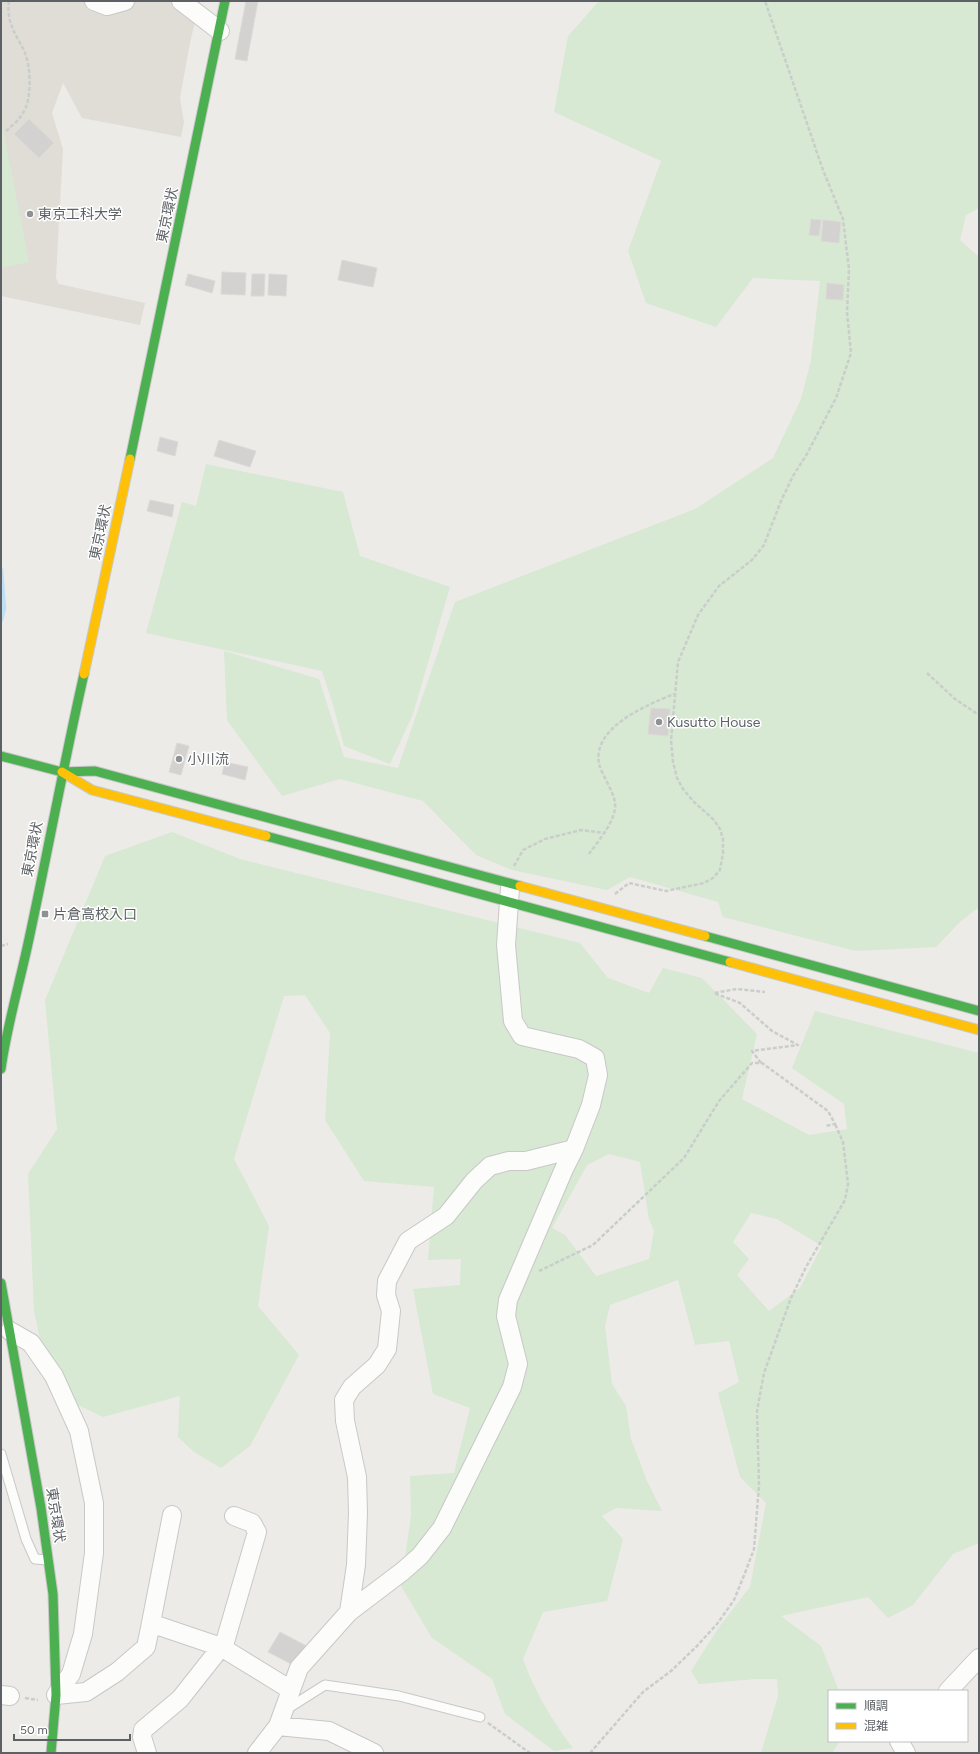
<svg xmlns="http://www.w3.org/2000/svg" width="980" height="1754" viewBox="0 0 980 1754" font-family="Figtree,'Noto Sans JP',sans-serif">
  <rect width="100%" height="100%" fill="#edebe7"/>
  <path fill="#e0ddd7" d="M1 1H200L190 43 180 98 184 122 181 137 82 118 63 83 52 113 63 149 56 278 59 284 145 303 140 325 1 296Z"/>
  <path fill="#d7e8d3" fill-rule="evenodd" d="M599 1H979V208L966 215 960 240 979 257V907L960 922 936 947 856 951 723 917 718 902 630 877 607 890 512 870 476 855 423 801 340 779 282 796 227 720 224 651 319 679 344 757 398 768 455 602 695 509 773 458 801 399 811 360 820 281 753 278 716 327 646 303 628 251 661 161 554 112 568 36Z
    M1 119 29 262 1 268Z
    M206 464 343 492 360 556 450 587 413 714 390 764 344 746 333 705 322 671 146 633 182 502 196 506Z
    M172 832 240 859 580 943 608 978 649 993 663 968 702 978 757 1034 742 1099 809 1135 847 1129 844 1104 792 1068 815 1011 979 1053V1543L953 1554 913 1605 888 1618 868 1597 781 1616 821 1646 839 1691H829V1741H840L832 1753H761L778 1696 777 1679H756L699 1684 691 1671 719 1627 750 1587 766 1503 740 1477 718 1393 739 1382 729 1341 695 1345 678 1280 610 1305 605 1326 612 1384 626 1406 631 1439 647 1481 662 1511 616 1508 602 1516 623 1539 607 1601 543 1612 523 1659C534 1690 552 1721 573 1748L554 1751 505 1714 492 1679 432 1638 401 1586 411 1515 410 1476 454 1473 470 1408 433 1394 413 1289 460 1285 461 1259 428 1260 434 1187 364 1181 325 1120 330 1033 305 995 284 996 234 1159 269 1226 258 1306 299 1355 250 1446 221 1468 194 1452 178 1437 180 1396 103 1417 51 1392 34 1311 28 1174 57 1129 45 1000 105 856ZM609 1154 640 1162 649 1219 654 1231 649 1259 596 1276 565 1235 552 1228 587 1165ZM751 1213 777 1219 822 1246 800 1288 769 1311 737 1275 749 1259 733 1242Z"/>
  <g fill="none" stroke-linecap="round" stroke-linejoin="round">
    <path stroke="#bde0f5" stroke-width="4.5" d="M1 570 4 608 1 620"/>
  </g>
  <path fill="#d3d2d0" stroke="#dcdad6" d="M246 1H258L247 61 235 59Z
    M29 119 54 143 39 158 14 134Z
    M811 219 821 220 819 236 809 235Z
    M823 220 841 222 839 243 821 241Z
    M342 260 377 268 373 287 338 280Z
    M222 272 246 273 245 295 221 294Z
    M188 274 215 281 212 293 185 285Z
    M252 274H265L264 296H251Z
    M269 274 287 275 286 296 268 295Z
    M827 283 844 285 843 300 826 299Z
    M160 437 178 442 175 456 157 451Z
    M219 440 256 451 250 467 214 456Z
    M150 500 174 505 172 517 147 511Z
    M651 708 670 709 668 736 648 734Z
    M177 743 189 746 181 775 169 772Z
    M225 762 248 767 245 780 222 774Z
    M280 1632 314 1650 299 1668 268 1652Z"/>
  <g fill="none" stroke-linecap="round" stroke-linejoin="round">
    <g stroke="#c8c8c8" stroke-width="11">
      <path id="lane" d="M1 1454 26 1539 35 1559 48 1560
        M287 1709 325 1685 399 1696 480 1717"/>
    </g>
    <g stroke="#c8c8c8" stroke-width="20">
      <path id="street" d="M94 1 107 6 125 1
        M181 1 220 31
        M10 1331 31 1343 54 1376 79 1431 94 1503V1553L83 1634 71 1674 56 1695
        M349 1612 356 1565 358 1513 357 1477 345 1421 344 1400 352 1387 377 1365 387 1349 391 1311 386 1295 387 1281 408 1241 446 1216 474 1181 490 1166 509 1161H526L574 1149
        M150 1628 172 1515
        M948 1691 979 1658
        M1 1695 10 1696
        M56 1695 86 1692 117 1672 146 1647 150 1628 159 1626 221 1647 291 1690
        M278 1726 329 1731 374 1753
        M899 1741 906 1753
        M147 1753 142 1737 143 1730 180 1699 225 1642 257 1532 252 1523 234 1516
        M257 1753 278 1726 299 1668 349 1612 403 1571 420 1556 442 1528 512 1387 518 1364 506 1316 508 1300 564 1169 574 1149 591 1105 598 1075 595 1058 579 1049 522 1036 513 1021 506 945 510 888"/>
    </g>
    <g stroke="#c8c8c8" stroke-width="11">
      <path id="fast" d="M130 459 225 1
        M1 756 62 772 95 771 520 886
        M266 836 730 962
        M705 936 979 1011
        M1 1069C7 1025 20 982 29 939 48 851 64 762 84 674
        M1 1283 41 1508 53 1594 56 1695 51 1753"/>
    </g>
    <g stroke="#c8c8c8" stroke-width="11">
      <path id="slow" d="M84 674 130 459
        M62 772 92 790 266 836
        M520 886 705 936
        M730 962 979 1030"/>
    </g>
    <path stroke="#c9ceca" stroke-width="2.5" stroke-dasharray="4 2" stroke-linecap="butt" d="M6 131C12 126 19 120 23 113 32 99 31 68 25 53 16 33 6 24 9 1
      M927 673 955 699 979 715
      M589 854C598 841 617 820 615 803 614 792 602 775 599 764 592 727 647 705 674 694
      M514 866 523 850 545 839 581 830 604 833
      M615 894 629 883 666 891 704 883 713 878 720 870 723 853V839L720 829 714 820 694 802 683 789 677 778 673 762 671 740 678 662 698 615 719 586 752 560 764 545 781 501 793 476 807 454 836 398 851 353 847 312 849 269 843 219 823 170 765 1
      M1 946 8 944
      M761 1063 752 1051 798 1045 772 1031 740 1003 714 993 737 989 765 992
      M539 1271 593 1245 684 1158 719 1101 752 1063H762L828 1111 835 1124 825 1126
      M25 1698 38 1700
      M488 1723 530 1753
      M590 1753 643 1692 671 1671 696 1647 717 1624 734 1600 745 1573 754 1549 759 1485 757 1411 764 1373 791 1298 806 1267 845 1200 848 1184 843 1142 835 1124"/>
    <use href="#lane" stroke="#fcfcfb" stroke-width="9"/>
    <use href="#street" stroke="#fcfcfb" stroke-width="18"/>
    <use href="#fast" stroke="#4caf50" stroke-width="9"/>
    <use href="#slow" stroke="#ffc107" stroke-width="9"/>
  </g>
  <g fill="#8f9192" stroke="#fff" stroke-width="1.5">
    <circle cx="30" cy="214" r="4"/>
    <circle cx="659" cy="722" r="4"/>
    <circle cx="179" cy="759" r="4"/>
    <rect x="41" y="910" width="8" height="8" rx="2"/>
  </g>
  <g text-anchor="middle" stroke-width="3" stroke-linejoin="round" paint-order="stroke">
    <g font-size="14" fill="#5d6165" stroke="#fff" text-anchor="start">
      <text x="38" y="219">東京工科大学</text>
      <text x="667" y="727">Kusutto House</text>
      <text x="187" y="764">小川流</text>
      <text x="53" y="919">片倉高校入口</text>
    </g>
    <g font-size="14" fill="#5d6165" stroke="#fff">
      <text transform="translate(167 215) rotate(-78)" y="5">東京環状</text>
      <text transform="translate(100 532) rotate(-78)" y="5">東京環状</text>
      <text transform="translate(32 849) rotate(-79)" y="5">東京環状</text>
      <text transform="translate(56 1515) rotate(81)" y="5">東京環状</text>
    </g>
  </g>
  <rect width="980" height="1754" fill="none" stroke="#5d6165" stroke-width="4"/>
  <rect x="828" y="1690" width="140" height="52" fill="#ffffff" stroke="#bec0c1"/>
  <rect x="836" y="1703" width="20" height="6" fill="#4caf50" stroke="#bec0c1"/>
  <text x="864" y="1710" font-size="12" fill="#5d6165">順調</text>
  <rect x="836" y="1723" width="20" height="6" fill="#ffc107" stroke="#bec0c1"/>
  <text x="864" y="1730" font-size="12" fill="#5d6165">混雑</text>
  <path d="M14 1734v6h116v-6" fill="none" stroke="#5d6165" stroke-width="2"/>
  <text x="20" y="1734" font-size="12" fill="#5d6165" stroke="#ffffff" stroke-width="3" paint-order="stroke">50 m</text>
</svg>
